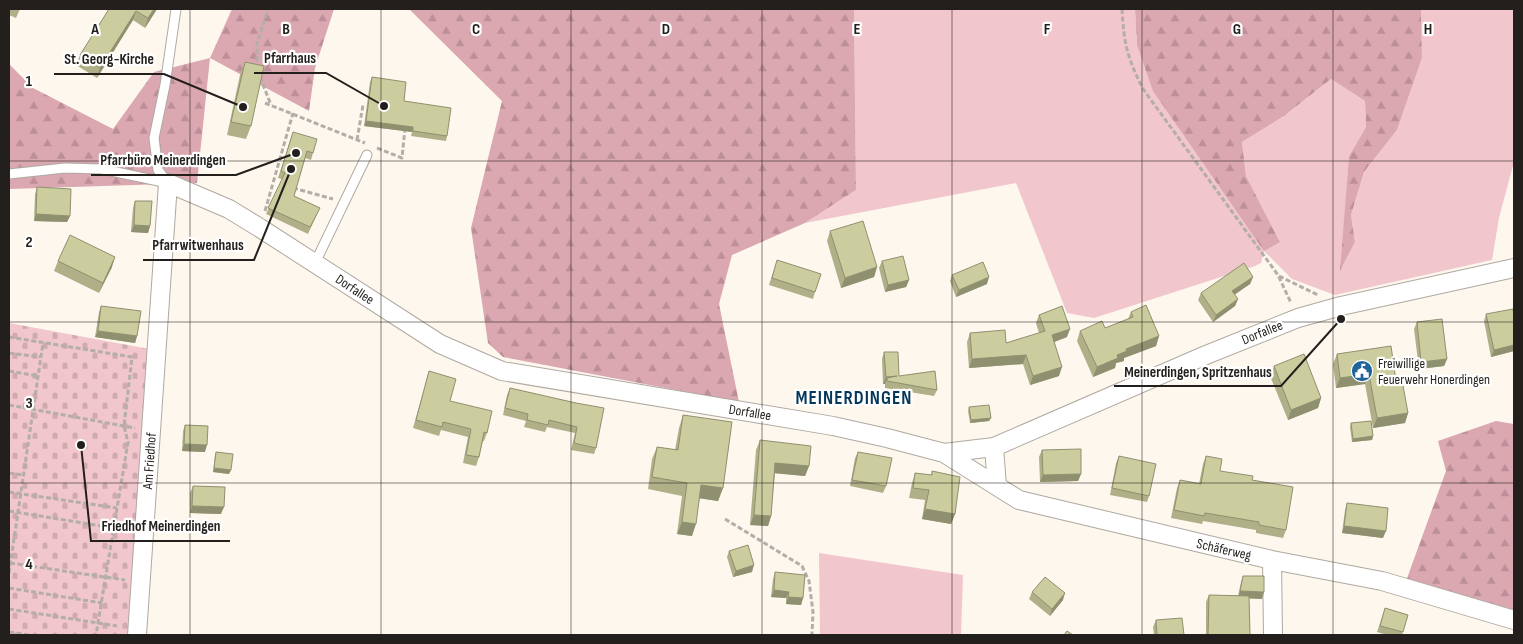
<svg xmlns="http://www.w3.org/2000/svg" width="1523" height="644" viewBox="0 0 1523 644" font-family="'Sofia Sans Condensed',sans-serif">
  <defs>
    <pattern id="forest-firs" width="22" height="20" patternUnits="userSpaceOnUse" patternTransform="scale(1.25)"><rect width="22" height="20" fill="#dba7b1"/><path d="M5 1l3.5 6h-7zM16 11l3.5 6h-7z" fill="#bc8f98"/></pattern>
    <pattern id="cemetery-stones" width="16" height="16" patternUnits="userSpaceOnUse" patternTransform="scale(1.25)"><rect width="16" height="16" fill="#f2c6cd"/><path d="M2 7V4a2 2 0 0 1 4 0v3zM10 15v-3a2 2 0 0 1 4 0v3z" fill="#cfaaaf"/></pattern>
  </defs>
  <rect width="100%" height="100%" fill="#fef7ee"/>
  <path fill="#f2c6cd" d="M854 9H1135L1137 45 1280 242 1246 176 1242 142 1284 116 1331 79 1365 101 1366 127 1349 156 1341 269 1355 242 1351 215 1364 172 1397 130 1422 58 1421 9H1514V162L1499 218 1492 260 1335 295 1292 279 1264 251 1261 263 1255 266 1094 318 1067 313 1016 183 805 223 856 190Z
    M819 553 963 575 961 635H820Z"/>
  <path fill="url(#forest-firs)" d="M232 9H334L315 68 309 111 210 58 197 183 9 189V64L33 88 113 129 154 72 210 58Z
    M409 9H854L856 190 805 223 732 255 719 304 739 402 503 357 488 343 471 228 502 101Z
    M1135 9H1421L1422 58 1397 130 1364 172 1351 215 1355 242 1340 271 1349 156 1366 127 1365 101 1331 79 1284 116 1242 142 1246 176 1280 242 1264 251 1153 91 1137 45Z
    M1496 421 1514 424V622L1406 581 1446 471 1438 441Z"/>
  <path fill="url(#cemetery-stones)" d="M9 323 160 351 138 635H9Z"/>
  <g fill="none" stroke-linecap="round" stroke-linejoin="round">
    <g stroke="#afa9a1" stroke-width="11">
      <path id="service" d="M9 174 65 168 102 169 168 183
        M168 183 158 170 154 138 165 85 176 9
        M315 263 367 155"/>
    </g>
    <g stroke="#afa9a1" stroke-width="20">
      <path id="minor" d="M994 447 997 486
        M944 453 1019 500 1272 560 1382 581 1514 620
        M1272 560 1273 635
        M137 635 168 183 229 209 260 228 440 344 502 371 833 426 887 438 944 453 994 447 1206 355 1298 318 1341 306 1514 268"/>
    </g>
    <path stroke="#b3aea7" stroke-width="3" stroke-dasharray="5 2.5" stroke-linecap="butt" d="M1122 9C1124 44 1127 57 1143 89L1278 275 1291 303
      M257 69V44L268 9
      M260 77 271 105
      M265 103 365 143
      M357 140 363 105
      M377 148 402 158 405 128
      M293 188 333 199
      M265 211 293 113
      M1279 276 1318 295
      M9 337 132 357 124 426 128 442 96 635
      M9 353 40 357
      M9 371 38 376
      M9 405 135 428
      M9 473 23 475
      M9 492 117 508
      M9 511 114 528
      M725 519 802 566 809 581 813 612 812 635
      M10 563 125 580
      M9 573 43 343
      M9 588 102 603
      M9 609 117 626
      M9 632 29 635"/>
    <use href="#service" stroke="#fff" stroke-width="9"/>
    <use href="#minor" stroke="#fff" stroke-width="18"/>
  </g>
  <path fill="#afb088" d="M9 9H20L16 18 9 15Z
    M109 9H157L145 28 133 20 97 78 76 65 80 55Z
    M245 62 251 126 246 139 227 135 240 75Z
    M372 77 404 101 447 136 446 141 411 136 412 132 364 126 370 82Z
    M293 132 313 153 311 160 305 158 294 196 320 208 308 234 266 214 282 179 278 178Z
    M37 187 70 216 67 222 34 221 35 194Z
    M135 201 150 226 148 233 131 232 133 208Z
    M830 231 877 267 874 277 841 288 827 241Z
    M777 260 815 292 813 299 769 285Z
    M58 261 112 267 99 293 54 271Z
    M882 261 909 280 906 287 885 292 879 268Z
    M952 275 987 284 956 297 950 281Z
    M1253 277 1250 284 1234 294 1238 299 1235 306 1213 322 1198 300 1201 293Z
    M101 306 137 336 135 343 95 337 99 312Z
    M1131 312 1159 336 1156 346 1124 358V361L1116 363 1115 368 1093 377 1077 341 1080 331 1105 328 1128 319Z
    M1486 314 1514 316V351L1491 357 1484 321Z
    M1039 315 1067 337 1054 342 1059 376 1030 385 1023 364 969 368 967 342 970 333 1006 343 1039 333 1036 323Z
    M1417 322 1447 359 1444 366 1419 369 1414 329Z
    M884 352 899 376 937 390 934 396 885 388V384H883L882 359Z
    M1337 354 1396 381 1408 413 1405 423 1373 428 1365 384 1336 388 1333 364Z
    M1274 366 1321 398 1318 408 1288 420 1270 376Z
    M429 371 450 401 487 433 484 441H483L479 457 476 466 463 463 468 437 441 430 439 436 413 428Z
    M510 388 576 403 596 448 594 454 571 450 575 433 547 427 545 432 524 427 526 421 503 415 507 395Z
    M969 407 991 418 989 421 970 423 968 411Z
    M683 415 723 488 718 501 700 498 692 536 677 534 682 496 648 489 652 459 657 447 675 450 679 428Z
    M1351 423 1373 436 1372 440 1352 442 1350 427Z
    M185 425 205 452 182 451 183 431Z
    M760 440 809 466 805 476 775 473 771 516 768 526 750 525 756 450Z
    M1042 450 1081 474 1078 481 1040 482 1039 457Z
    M216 452 229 474 213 472 215 455Z
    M858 452 886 486 883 493 850 486 855 458Z
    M1119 456 1149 496 1147 502 1110 495 1116 463Z
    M1206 456 1220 471 1252 480 1286 530 1283 538 1256 533V530L1203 521 1202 524 1171 518 1177 488 1180 480 1199 484 1203 464Z
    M932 471 955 514 951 524 922 519 925 500 909 498 912 483 915 473 931 475Z
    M193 486 221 514 190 513V493Z
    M1347 503 1383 538 1342 533 1345 510Z
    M729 551 752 572 733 577 727 557Z
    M775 572 803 598 801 605 786 604V598L771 597 773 579Z
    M1243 576 1262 599 1249 598 1250 635H1206V602L1209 595 1238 596 1241 582Z
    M1032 592 1063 600 1050 616 1029 599Z
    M1385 608 1408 615 1402 635H1387L1377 632Z
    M1156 620 1184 635H1154L1153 627Z"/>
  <path fill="#8e906f" d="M154 9H157L145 28 148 18Z
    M136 11 133 20 97 78 100 68Z
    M366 121 413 127 412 132 364 126Z
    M36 214 70 216 67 222 34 221Z
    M134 225 150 226 148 233 131 232Z
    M115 257 112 267 99 293 103 283Z
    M877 267 874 277 841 288 845 278Z
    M989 277 987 284 956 297 959 290Z
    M1253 277 1250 284 1230 298 1232 291Z
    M909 280 906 287 885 292 888 285Z
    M1238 299 1235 306 1213 322 1216 315Z
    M1070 329 1067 337 1049 344 1052 335Z
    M98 331 137 336 135 343 95 337Z
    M1159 336 1156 346 1124 358V361L1116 363 1115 368 1093 377 1097 367 1117 355 1126 349Z
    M1514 345V351L1491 357 1494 350Z
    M1026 355 1023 364 969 368 972 359Z
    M1447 359 1444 366 1419 369 1421 362Z
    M1062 367 1059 376 1030 385 1033 376Z
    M1369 374 1365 384 1336 388 1340 378Z
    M897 376 887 378 885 384H883L886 377Z
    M1321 398 1318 408 1288 420 1291 410Z
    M1408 413 1405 423 1373 428 1377 418Z
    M991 418 989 421 970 423 971 420Z
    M1373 436 1372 440 1352 442 1353 439Z
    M184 444 207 445 205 452 182 451Z
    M775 463 809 466 805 476 772 473Z
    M214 468 231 470 229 474 213 472Z
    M1081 474 1078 481 1040 482 1043 475Z
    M701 485 723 488 718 501 697 498Z
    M192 506 224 507 221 514 190 513Z
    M925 509 955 514 951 524 922 519Z
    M754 515 771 516 768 526 750 525Z
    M682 522 696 524 692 536 677 534Z
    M1344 526 1386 531 1383 538 1342 533Z
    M754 565 752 572 733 577 736 571Z
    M774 590 789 592 786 598 771 597Z
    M1240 591 1264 592 1262 599 1238 598Z
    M1065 593 1063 600 1050 616 1052 609Z
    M788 597 803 598 801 605 786 604Z"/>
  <path fill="#cbcd9e" stroke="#8e906f" d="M109 9H154L148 18 136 11 100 68 80 55Z
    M245 62 264 66 251 126 231 122Z
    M372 77 406 82 404 101 451 108 447 136 413 131V127L366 121Z
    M293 132 317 139 313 153 307 151 294 196 320 208 310 227 268 208 285 173 281 171Z
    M37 187 71 189 70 216 36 214Z
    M135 201H152L150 226 134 225Z
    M863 221 877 267 845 278 830 231Z
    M70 235 115 257 103 283 58 261Z
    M903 256 909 280 888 285 882 261Z
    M777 260 821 274 815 292 772 278Z
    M983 262 989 277 959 290 952 275Z
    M1244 263 1253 277 1232 291 1238 299 1216 315 1201 293Z
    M1146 305 1159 336 1126 349 1127 351 1117 355 1118 358 1097 367 1080 331 1102 321 1105 328 1133 317 1131 312Z
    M101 306 141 311 137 336 98 331Z
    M1062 306 1070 329 1052 335 1062 367 1033 376 1026 355 972 359 970 333 1005 330 1006 343 1045 331 1039 315Z
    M1513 309 1514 316V345L1494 350 1486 314Z
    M1442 319 1447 359 1421 362 1417 322Z
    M1391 346 1396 381 1402 380 1408 413 1377 418 1369 374 1340 378 1337 354Z
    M884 352H898L899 376 935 371 937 390 887 381V378L897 376 886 377Z
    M1304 354 1321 398 1291 410 1274 366Z
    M429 371 456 379 450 401 492 411 487 433 484 432 479 457 466 455 471 429 443 422 442 427 416 420Z
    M510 388 576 403 604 408 596 448 574 443 577 427 549 420 548 425 527 420 528 414 505 408Z
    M989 405 991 418 971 420 969 407Z
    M683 415 732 422 723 488 701 485 696 524 682 522 687 483 652 477 657 447 678 450Z
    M1371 421 1373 436 1353 439 1351 423Z
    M185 425 208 426 207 445 184 444Z
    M760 440 811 446 809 466 775 463 771 516 754 515Z
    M1081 449V474L1043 475 1042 450Z
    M216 452 233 454 231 470 214 468Z
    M858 452 892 458 886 486 852 480Z
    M1119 456 1156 464 1149 496 1112 488Z
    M1206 456 1222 459 1220 471 1253 476 1252 480 1293 487 1286 530 1259 525V522L1205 513 1204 516 1174 510 1180 480 1201 484Z
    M932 471 960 477 955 514 925 509 929 490 913 488 915 473 932 475Z
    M193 486 225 487 224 507 192 506Z
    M1347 503 1388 508 1386 531 1344 526Z
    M748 545 754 565 736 571 729 551Z
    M775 572 805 575 803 598 788 597 789 592 774 590Z
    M1243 576H1264V592L1240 591Z
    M1045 577 1065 593 1052 609 1032 592Z
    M1209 595 1249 596 1250 635H1208Z
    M1385 608 1408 615 1403 632 1380 626Z
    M1182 618 1184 635H1157L1156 620Z
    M1067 631 1073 635H1064Z"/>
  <path fill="none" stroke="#221f1c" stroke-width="1" stroke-opacity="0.55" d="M190 9V635M381 9V635M571 9V635M762 9V635M952 9V635M1142 9V635M1333 9V635M9 161H1514M9 322H1514M9 483H1514"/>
  <defs>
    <g id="civic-disc" transform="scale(1.125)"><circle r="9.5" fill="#216499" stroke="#fff"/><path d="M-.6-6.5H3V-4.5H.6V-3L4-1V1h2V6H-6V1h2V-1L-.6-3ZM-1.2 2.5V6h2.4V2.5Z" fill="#fff"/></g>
  </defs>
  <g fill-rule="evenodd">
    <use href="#civic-disc" x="1362" y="371"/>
  </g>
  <g text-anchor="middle" stroke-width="4.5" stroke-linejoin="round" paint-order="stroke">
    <g font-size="14" fill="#221f1c" stroke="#fff">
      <text transform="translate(355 289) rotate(33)" y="5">Dorfallee</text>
      <text transform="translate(1262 332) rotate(-22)" y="5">Dorfallee</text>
      <text transform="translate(750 412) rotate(9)" y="5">Dorfallee</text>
      <text transform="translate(149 461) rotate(-86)" y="5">Am Friedhof</text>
      <text transform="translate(1224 549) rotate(13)" y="5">Schäferweg</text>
    </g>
    <g font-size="14" fill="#221f1c" stroke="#fff" text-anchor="start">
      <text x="1378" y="368">Freiwillige<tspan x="1378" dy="16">Feuerwehr Honerdingen</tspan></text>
    </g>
    <g font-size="19" font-weight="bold" letter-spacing="1" fill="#05375a" stroke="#fff">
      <text x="854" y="404">MEINERDINGEN</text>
    </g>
  </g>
  <g font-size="16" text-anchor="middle" font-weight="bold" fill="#221f1c" stroke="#fff" stroke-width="4.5" stroke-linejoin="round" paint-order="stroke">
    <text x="95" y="34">A</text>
    <text x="286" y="34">B</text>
    <text x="476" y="34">C</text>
    <text x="666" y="34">D</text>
    <text x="857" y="34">E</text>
    <text x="1047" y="34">F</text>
    <text x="1237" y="34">G</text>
    <text x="1428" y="34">H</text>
    <text x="29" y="86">1</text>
    <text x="29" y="247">2</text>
    <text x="29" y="408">3</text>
    <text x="29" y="569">4</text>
  </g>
  <path fill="none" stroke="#221f1c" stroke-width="2" d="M384 106L326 73H254M243 107L164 74H54M296 153L236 175H91M291 169L254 260H143M1341 319L1281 386H1114M81 445L91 541H230"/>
  <g fill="#221f1c" stroke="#fff" stroke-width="2">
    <circle cx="384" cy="106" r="5"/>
    <circle cx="243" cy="107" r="5"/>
    <circle cx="296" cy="153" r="5"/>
    <circle cx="291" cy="169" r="5"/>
    <circle cx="1341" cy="319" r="5"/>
    <circle cx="81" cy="445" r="5"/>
  </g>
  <g font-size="15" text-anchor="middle" font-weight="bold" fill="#221f1c" stroke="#fff" stroke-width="4.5" stroke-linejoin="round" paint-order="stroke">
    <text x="290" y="63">Pfarrhaus</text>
    <text x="109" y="64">St. Georg-Kirche</text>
    <text x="163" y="165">Pfarrbüro Meinerdingen</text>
    <text x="198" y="250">Pfarrwitwenhaus</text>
    <text x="1198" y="377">Meinerdingen, Spritzenhaus</text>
    <text x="161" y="531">Friedhof Meinerdingen</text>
  </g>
  <rect width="1523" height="644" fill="none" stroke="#221f1c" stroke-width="20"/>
</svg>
